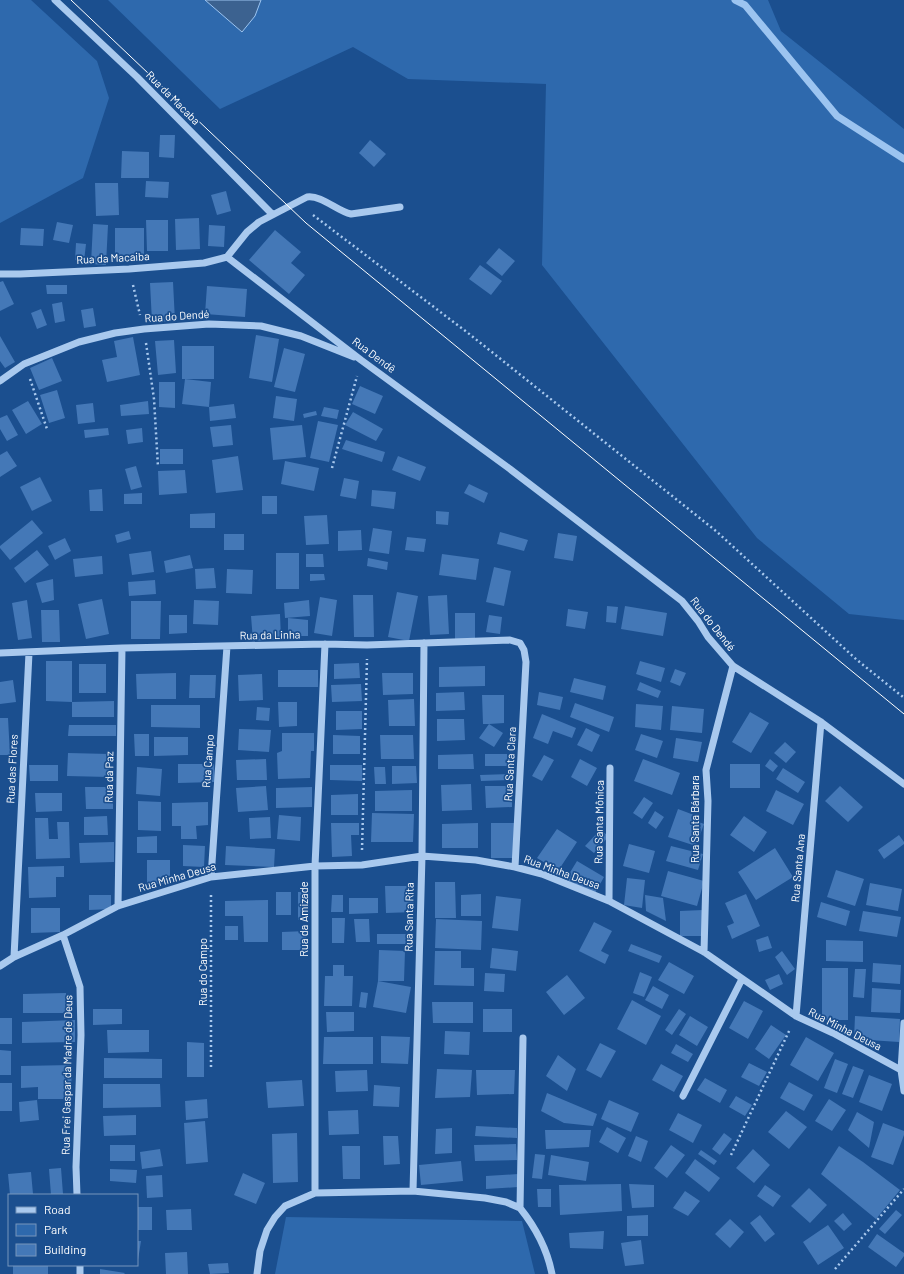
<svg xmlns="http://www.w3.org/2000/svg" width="904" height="1274" viewBox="0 0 904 1274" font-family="Barlow,sans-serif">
  <rect width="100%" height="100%" fill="#1b4f8f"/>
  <path fill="#2e69ad" d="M0 0H31L97 61 109 98 83 178 0 223Z
    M108 0H768L781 31 904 129V620L849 614 757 538 542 265 546 84 408 79 353 47 220 109Z
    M286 1217 522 1221 535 1274H275Z"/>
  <path fill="#3c6290" stroke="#9cc4f0" d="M205 0H261L255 16 242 32Z"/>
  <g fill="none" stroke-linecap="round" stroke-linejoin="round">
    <path stroke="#9cc4f0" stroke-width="7" d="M735 0 745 5 837 116 904 159"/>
  </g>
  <path fill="#4478b7" d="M160 135H175L174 158 159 157Z
    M370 140 386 154 374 167 359 153Z
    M122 151 149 152V178H121Z
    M146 181 169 182 168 198 145 197Z
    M95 183H118L119 215 96 216Z
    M226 191 231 211 217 215 211 195Z
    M199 218 200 249 176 250 175 219Z
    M146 220H168V251H147Z
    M57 222 73 225 69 243 53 240Z
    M93 224 108 225 106 265 91 264Z
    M209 225 225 226 224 247 208 246Z
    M21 228 44 229 43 246 20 245Z
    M115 228H144V260H115Z
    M275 230 301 252 291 263 305 275 289 294 249 260Z
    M76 243 86 244 84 261 75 260Z
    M499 248 515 261 502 276 486 263Z
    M480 265 502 281 491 295 469 279Z
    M3 281 14 304 0 311V282Z
    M173 282 175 321 152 322 150 283Z
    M46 285H67V294H47Z
    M207 286 247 289 245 317 205 314Z
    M62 302 65 321 55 323 52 304Z
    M93 308 96 326 84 328 81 310Z
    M41 309 47 325 37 329 31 313Z
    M256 335 279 339 272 382 249 378Z
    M0 336 15 362 5 368 0 361Z
    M133 337 140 375 107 382 102 360 117 357 114 341Z
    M174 340 176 373 158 375 155 341Z
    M182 346H214V379H182Z
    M284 348 305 354 295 392 274 387Z
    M52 358 62 381 39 390 30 368Z
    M185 379 211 382 209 407 182 404Z
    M159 382H175V408L159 407Z
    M360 386 383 396 375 414 352 404Z
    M57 390 65 418 49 423 40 395Z
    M276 396 297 399 294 421 273 418Z
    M28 401 42 424 26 434 12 410Z
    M148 401 149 414 121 416 120 405Z
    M93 403 95 422 78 424 76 405Z
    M234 404 236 418 210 421 209 407Z
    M324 407 339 410 337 419 321 416Z
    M316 411 317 415 304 418 303 414Z
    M353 412 383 429 376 441 345 425Z
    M7 415 18 435 7 441 0 429V418Z
    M318 421 338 425 329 462 310 458Z
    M231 425 233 445 213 447 210 427Z
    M302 425 306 457 273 460 270 428Z
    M108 428 109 435 85 438 84 430Z
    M142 428 143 442 128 444 126 430Z
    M346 440 385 452 382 462 342 449Z
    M160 449H183V464H160Z
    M7 451 17 466 0 477V455Z
    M238 456 243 490 216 493 212 460Z
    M398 456 426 467 420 481 392 470Z
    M285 461 319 468 314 491 281 484Z
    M136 466 142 487 131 490 125 469Z
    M185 470 187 493 159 495 158 471Z
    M40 477 52 501 32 511 20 487Z
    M344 478 359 481 356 499 340 496Z
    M469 484 488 493 484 503 464 493Z
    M102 489 103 511H90L89 490Z
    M372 490 396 492 394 509 371 506Z
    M142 493V504H124V494Z
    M262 496H277V514H262Z
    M436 511 449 512 448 525 436 524Z
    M215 513V528H190V514Z
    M327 515 329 544 306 545 304 516Z
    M32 520 43 533 10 560 0 548V546Z
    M373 528 392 531 389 554 369 551Z
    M361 530 362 550 338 551V531Z
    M129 531 131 539 117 543 115 535Z
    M500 532 528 540 524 551 497 544Z
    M558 533 577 536 573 561 554 558Z
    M224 534H244V550H224Z
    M407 537 426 539 424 552 405 550Z
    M65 538 71 551 55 560 48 546Z
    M37 550 49 565 25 583 14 568Z
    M151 551 154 572 132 575 129 554Z
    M276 553H299V589H276Z
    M306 554H323L324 567H306Z
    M442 554 479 559 476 580 439 575Z
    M190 555 193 568 166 573 164 561Z
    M102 556 103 574 75 577 73 559Z
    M368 558 388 562 387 570 367 566Z
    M494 567 511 571 504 606 486 602Z
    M214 568 216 588 196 589 195 569Z
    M227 569 253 570 252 594 226 593Z
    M310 574H324L325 580 310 581Z
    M53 579 54 600 42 603 36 583Z
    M155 580 156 594 129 596 128 582Z
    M397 592 418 596 409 641 388 637Z
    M353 595H373L374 637H354Z
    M447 595 449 634 430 635 428 596Z
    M320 597 337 600 332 636 314 633Z
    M102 599 109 634 86 639 78 604Z
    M27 600 32 638 18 640 12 603Z
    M194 600 219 601 218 625 193 624Z
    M309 600 310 616 285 618 284 603Z
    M131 601H161L160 639H131Z
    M607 606 618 607 616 623 606 622Z
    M625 606 667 613 663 636 621 629Z
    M568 609 588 612 585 629 566 626Z
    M41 610H59L60 642H42Z
    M455 613H475V639H455Z
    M280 614 281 639 253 641 251 616Z
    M169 615H187V633L169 634Z
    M489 615 502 617 500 634 486 632Z
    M288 618 308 620V636H288Z
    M46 661H72V702L46 701Z
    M640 661 665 668 661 682 636 674Z
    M359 663 360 678 334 679V664Z
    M79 664H106V693H79Z
    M485 666V686L439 687V667Z
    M675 669 686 673 680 686 670 682Z
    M278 670H318V687H278Z
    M176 673V699H137L136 674Z
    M382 673H413V694L383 695Z
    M262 674 263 700 239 701 238 675Z
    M190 675H216L215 698H189Z
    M574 678 606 686 603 700 570 692Z
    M13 680 16 702 0 704V682Z
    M640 682 661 691 658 698 637 690Z
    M361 684 362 701 332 702 331 685Z
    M464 692 465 710 436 711V693Z
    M539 692 563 697 560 710 537 705Z
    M482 695H504V723L489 724 503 733 494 747 479 738 489 724H483Z
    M414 699 415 726H389L388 700Z
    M114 701V717H72V702Z
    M278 702H297V726L279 727Z
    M575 703 614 717 609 732 570 717Z
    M636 704 663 706 661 730 635 727Z
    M151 705H200V728L151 727Z
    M672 706 704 709 702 733 670 730Z
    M257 707 270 708 269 721 256 720Z
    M336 711H362V729L336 730Z
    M750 712 769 723 751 753 732 742Z
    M542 714 576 728 572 738 553 731 548 744 533 738Z
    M0 718H8L10 755H0Z
    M437 719H464L465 740 437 741Z
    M69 725H116V736H68Z
    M586 728 600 735 592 752 577 745Z
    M239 729 271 730 269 752 238 750Z
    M282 733H314V751H311L310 778 278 779 277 753 282 751Z
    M134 734H149V756H135Z
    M641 734 663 741 657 758 635 750Z
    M333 735 360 736V754H333Z
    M380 735H413L414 759H381Z
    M154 737H188V755L154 756Z
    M676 738 702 742 698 762 673 758Z
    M785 742 796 752 786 763 774 753Z
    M68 753 110 754 109 777 67 776Z
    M473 754 474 769H438V755Z
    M485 754H507L508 766H485Z
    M544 755 554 760 542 781 532 776Z
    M266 759 267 780H237L236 760Z
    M580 759 597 768 587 786 571 777Z
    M643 759 680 773 672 795 634 781Z
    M770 759 778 766 773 772 765 766Z
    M178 764H214L215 782 178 783Z
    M730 764H760V788H730Z
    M29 765H58V781H30Z
    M330 765H362V781L330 780Z
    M392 766H416L417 783 392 784Z
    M137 767 162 769 160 796 136 794Z
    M374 767H385L386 784H375Z
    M783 768 805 782 798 793 776 779Z
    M513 774V780L481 781 480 775Z
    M471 784 472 810 442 811 441 785Z
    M266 786 268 810 238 812 236 788Z
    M485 786H512V807L486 808Z
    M840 786 863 807 848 822 825 801Z
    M85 787H113V809H86Z
    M312 787V807L276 808V788Z
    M412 790V811H375V791Z
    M776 790 804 804 793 825 766 811Z
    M35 793H62V811L36 812Z
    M358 794V815H331V795Z
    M644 797 653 803 642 819 633 813Z
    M138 801 161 802V831L138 830Z
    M208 802V825L196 826 197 839H181V826H172V803Z
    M678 809 694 815 692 819 704 824 696 846 668 837Z
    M655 811 664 817 656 829 648 823Z
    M372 813 414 814 413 842H371Z
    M279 815 301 817 300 841 277 839Z
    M107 816 108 835H84V817Z
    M744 816 767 832 754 852 730 835Z
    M270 817 271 838 250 839 249 818Z
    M35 818H48L49 839H58L57 822H69L70 858 36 859Z
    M331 823H359V835H351L352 856 332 857Z
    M478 823V848H442V824Z
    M491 823H514L515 858H491Z
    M557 829 577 842 558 871 537 858Z
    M600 830 609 836 594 853 585 846Z
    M899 835 904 842V844L884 859 878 850Z
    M157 836V853H137V837Z
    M114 842V862L80 863 79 843Z
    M629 844 655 851 649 873 623 866Z
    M183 845 205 846 204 867 183 866Z
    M226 846 275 849 274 867 225 865Z
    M671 846 703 854 698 870 666 861Z
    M775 848 793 877 756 900 738 872Z
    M147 860H170V884H147Z
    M577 861 604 877 594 895 566 879Z
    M64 866V877H56V897L29 898 28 867Z
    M836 870 864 879 855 906 827 897Z
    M668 871 704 881 697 906 661 896Z
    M627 878 645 880 642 908 624 905Z
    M435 882H455L456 918H435Z
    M870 883 902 889 898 911 866 905Z
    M385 886H413L414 912 386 913Z
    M276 892H291V915H276Z
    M298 892H308V919L298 920Z
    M481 894V916H461V895Z
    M746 894 760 926 732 939 727 926 734 923 725 903Z
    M89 895H111V909L89 910Z
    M332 895H343V912H331Z
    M645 895 663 898 666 921 646 911Z
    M496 896 521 899 518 931 492 928Z
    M349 898H378V913L349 914Z
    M268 900V942H244L243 916H225V901Z
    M821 902 850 911 846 926 817 917Z
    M31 908H60V932L31 933Z
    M703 910V936H680V911Z
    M863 911 901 917 897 937 859 931Z
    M332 918H345L344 943H332Z
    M354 919H369L370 942H356Z
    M436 919 482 921 481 950 435 948Z
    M594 922 612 931 601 951 609 955 605 964 579 951Z
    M225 926H238V940H225Z
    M306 931V950H282V932Z
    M377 934H411V944H377Z
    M768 936 772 948 759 952 756 940Z
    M826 940 863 941V962L826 961Z
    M631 944 662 956 659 963 628 951Z
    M492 948 518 951 516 971 490 968Z
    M379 950 405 951 404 981H378Z
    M435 951H461V968H474V986L434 985Z
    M782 951 795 969 787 975 775 957Z
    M669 962 694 976 684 994 658 980Z
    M873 963 901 965 900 984 872 982Z
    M333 965H344V976H353L352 1006H324L325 976H333Z
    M822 968H848V1020H822Z
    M855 969H866L864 998 853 997Z
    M640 972 652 977 644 997 633 993Z
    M485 973 505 974 504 992 484 991Z
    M779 974 783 984 770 990 765 980Z
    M567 975 585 998 564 1015 546 992Z
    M378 981 411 987 406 1013 373 1007Z
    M653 986 669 995 662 1009 645 1000Z
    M872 988 901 990 900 1013 871 1012Z
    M361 992 368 993 366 1008 359 1007Z
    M66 993V1013H23V994Z
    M632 1000 661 1016 646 1045 617 1029Z
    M744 1001 763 1011 748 1039 729 1028Z
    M432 1002H473V1023H433Z
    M93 1009H122V1024L93 1025Z
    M483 1009H512V1032H483Z
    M679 1009 686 1014 672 1035 665 1030Z
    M326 1012H354V1031L327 1032Z
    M690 1016 708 1027 697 1046 679 1035Z
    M855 1016 900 1019 899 1042 854 1039Z
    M0 1018H12V1044H0Z
    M75 1020V1042L22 1043V1022Z
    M771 1025 786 1035 769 1059 755 1049Z
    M107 1030H149V1052L108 1053Z
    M445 1031 470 1032 469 1055 444 1054Z
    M381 1036 410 1037 408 1064 381 1063Z
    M324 1037H373V1064H323Z
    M806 1037 834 1053 818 1081 790 1065Z
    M187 1042 204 1043V1077H187Z
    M600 1043 616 1051 601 1078 586 1070Z
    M676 1044 693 1054 688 1062 671 1053Z
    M0 1050 11 1051V1075H0Z
    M558 1055 576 1069 567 1091 546 1076Z
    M104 1058 162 1059V1078H104Z
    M835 1059 848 1064 837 1093 824 1088Z
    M749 1063 767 1072 759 1086 741 1077Z
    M661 1064 683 1076 674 1092 652 1080Z
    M71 1065 72 1099H38V1087L21 1088V1066Z
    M853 1066 864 1070 853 1098 842 1094Z
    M437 1069 472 1070 470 1097 435 1098Z
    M367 1070 368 1091 336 1092 335 1071Z
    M476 1070H515L514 1094 477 1095Z
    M869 1075 892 1084 882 1111 859 1102Z
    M705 1078 727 1090 720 1103 697 1090Z
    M302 1080 304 1106 268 1108 266 1082Z
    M789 1082 813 1095 804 1111 780 1098Z
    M0 1083H12V1111H0Z
    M103 1084H160L161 1107 103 1108Z
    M374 1085 400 1087 399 1107 373 1106Z
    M547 1093 597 1114 593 1126 564 1123 541 1111Z
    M736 1096 752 1105 745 1116 729 1107Z
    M207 1099 208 1118 186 1120 185 1101Z
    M829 1099 846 1110 832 1131 815 1121Z
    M37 1100 39 1120 20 1122 19 1102Z
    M609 1100 639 1113 631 1132 601 1119Z
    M358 1110 359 1134 329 1135 328 1111Z
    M786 1111 807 1127 789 1149 768 1132Z
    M857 1112 874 1122 869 1148 848 1130Z
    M678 1113 702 1125 693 1143 669 1130Z
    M136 1115V1135L104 1136 103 1116Z
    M205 1121 208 1162 186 1164 184 1123Z
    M883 1123 904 1131V1135L893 1165 871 1157Z
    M476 1126 517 1128V1138L475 1136Z
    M607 1127 626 1138 618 1153 599 1142Z
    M452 1128V1153L435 1154 436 1129Z
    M545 1130H591L589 1147 546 1149Z
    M297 1133 298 1182 273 1183 272 1134Z
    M724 1133 732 1139 720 1155 712 1149Z
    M383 1136H398L400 1164 384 1165Z
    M636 1136 648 1141 641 1162 628 1156Z
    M516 1144 517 1160 475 1161 474 1145Z
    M110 1145H135V1161H110Z
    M671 1145 685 1155 667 1178 654 1168Z
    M342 1146H360V1179H343Z
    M839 1146 863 1162 900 1190 876 1219 821 1174Z
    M160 1149 163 1166 142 1169 140 1152Z
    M753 1149 770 1165 754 1183 736 1168Z
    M701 1150 717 1161 714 1165 698 1154Z
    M535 1154 545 1155 542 1179 532 1178Z
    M551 1155 589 1162 586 1181 548 1175Z
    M695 1159 720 1178 709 1192 685 1173Z
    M461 1161 463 1181 421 1185 419 1165Z
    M61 1168 63 1194 51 1195 49 1169Z
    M110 1169 137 1170 136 1183 110 1181Z
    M31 1172 33 1194 10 1195 8 1174Z
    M243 1173 265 1183 256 1204 234 1195Z
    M518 1174V1187L486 1189V1176Z
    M162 1175 163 1197 147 1198 146 1176Z
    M621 1184 622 1211 560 1215 559 1185Z
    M629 1184 654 1185V1207L632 1208Z
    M765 1185 781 1196 773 1207 757 1196Z
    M809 1188 827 1205 810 1223 791 1206Z
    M537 1189H551V1207H538Z
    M685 1191 700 1201 688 1216 673 1208Z
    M137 1207H152V1230H137Z
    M191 1209 192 1230H167L166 1210Z
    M896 1210 902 1215 885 1234 879 1229Z
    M843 1213 852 1224 844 1231 834 1221Z
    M648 1215V1236H627V1216Z
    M760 1215 775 1234 765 1242 750 1223Z
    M730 1219 744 1232 730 1248 715 1234Z
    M828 1225 844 1248 818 1265 803 1242Z
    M604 1231 603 1249 570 1248 569 1233Z
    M877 1234 904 1253V1256L896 1267 868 1247Z
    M641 1240 644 1264 625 1266 621 1243Z
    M137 1241H141L138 1260H137Z
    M187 1252 188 1274H166L165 1253Z
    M228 1263 229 1273 210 1274 208 1264Z
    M13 1265H48V1274H13Z
    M100 1269 125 1273 124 1274H100Z"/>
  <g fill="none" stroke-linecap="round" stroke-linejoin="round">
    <path stroke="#a9c9ee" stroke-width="2.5" stroke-dasharray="2 3" stroke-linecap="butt" d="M313 215 468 333 716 531 857 660 903 697
      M133 285 140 315
      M146 343 154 399 158 467
      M30 379 47 429
      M332 468 357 376
      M362 850 367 659
      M211 1067V893
      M731 1155 790 1029
      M835 1269 904 1189"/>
    <path stroke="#a9c9ee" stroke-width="7" d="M55 0 137 77 272 214
      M227 257 361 360 510 469 682 601 698 621 708 637 733 666 821 722 904 784
      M227 257 247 232 259 222 307 197C322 195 337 211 351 214L400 207
      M0 274H20L129 269 204 263 227 257
      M0 381 24 364 79 342 115 333 144 329 209 324 261 326 301 336 354 357
      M0 653 122 648 325 644 367 645 510 640 520 643 524 650 526 662 515 867
      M211 877 227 646
      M609 901 610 768
      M118 906 122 648
      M63 935 80 987 81 1035 76 1167 77 1195
      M704 952 708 801 706 770 733 666
      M14 957 29 653
      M0 966 14 957 63 935 118 906 211 877 315 866 362 865 422 856 476 860 515 867 542 874 609 901 704 952 796 1016 833 1033 901 1070 904 1091
      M796 1016 821 722
      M523 1038 520 1208C536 1228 547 1248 552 1274
      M901 1070 904 1023
      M683 1096 742 979
      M413 1191 422 856 424 643
      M315 1193V866L325 644
      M80 1265V1274
      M257 1274 260 1251 267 1230 275 1217 285 1206 315 1193 413 1191 485 1198 506 1202 520 1208"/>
    <path stroke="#fff" stroke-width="1" d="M71 0 306 223 904 714"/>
  </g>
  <g text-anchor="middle" stroke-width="3.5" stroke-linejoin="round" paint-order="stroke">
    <g font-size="11" fill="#fff" stroke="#1b4f8f">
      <text transform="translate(173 98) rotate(45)" y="4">Rua da Macaba</text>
      <text transform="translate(113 258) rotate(-3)" y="4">Rua da Macaiba</text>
      <text transform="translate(177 316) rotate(-4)" y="4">Rua do Dendé</text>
      <text transform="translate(374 355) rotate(37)" y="4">Rua Dendê</text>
      <text transform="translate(713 624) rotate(52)" y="4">Rua do Dendé</text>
      <text transform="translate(270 635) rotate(-1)" y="4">Rua da Linha</text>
      <text transform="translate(208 761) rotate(-86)" y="4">Rua Campo</text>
      <text transform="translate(510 764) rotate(-87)" y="4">Rua Santa Clara</text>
      <text transform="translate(12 769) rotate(-87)" y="4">Rua das Flores</text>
      <text transform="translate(109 777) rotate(-89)" y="4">Rua da Paz</text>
      <text transform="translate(695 819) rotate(-90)" y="4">Rua Santa Bárbara</text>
      <text transform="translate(599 822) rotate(-89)" y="4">Rua Santa Mônica</text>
      <text transform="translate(798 868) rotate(-85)" y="4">Rua Santa Ana</text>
      <text transform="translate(562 872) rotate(20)" y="4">Rua Minha Deusa</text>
      <text transform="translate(177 877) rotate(-16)" y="4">Rua Minha Deusa</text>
      <text transform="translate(409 917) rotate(-89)" y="4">Rua Santa Rita</text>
      <text transform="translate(304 919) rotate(-90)" y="4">Rua da Amizade</text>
      <text transform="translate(203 972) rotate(-90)" y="4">Rua do Campo</text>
      <text transform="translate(845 1029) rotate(27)" y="4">Rua Minha Deusa</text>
      <text transform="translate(67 1075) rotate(-89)" y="4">Rua Frei Gaspar da Madre de Deus</text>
    </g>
  </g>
  <rect x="8" y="1194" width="130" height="72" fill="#1b4f8f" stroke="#7695bc"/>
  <rect x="16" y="1207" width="20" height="6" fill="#a9c9ee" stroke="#7695bc"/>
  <text x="44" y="1214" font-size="12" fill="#ffffff">Road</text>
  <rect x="16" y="1224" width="20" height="12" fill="#2e69ad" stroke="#7695bc"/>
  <text x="44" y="1234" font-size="12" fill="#ffffff">Park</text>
  <rect x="16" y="1244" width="20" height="12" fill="#4478b7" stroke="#7695bc"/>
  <text x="44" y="1254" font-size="12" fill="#ffffff">Building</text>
</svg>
